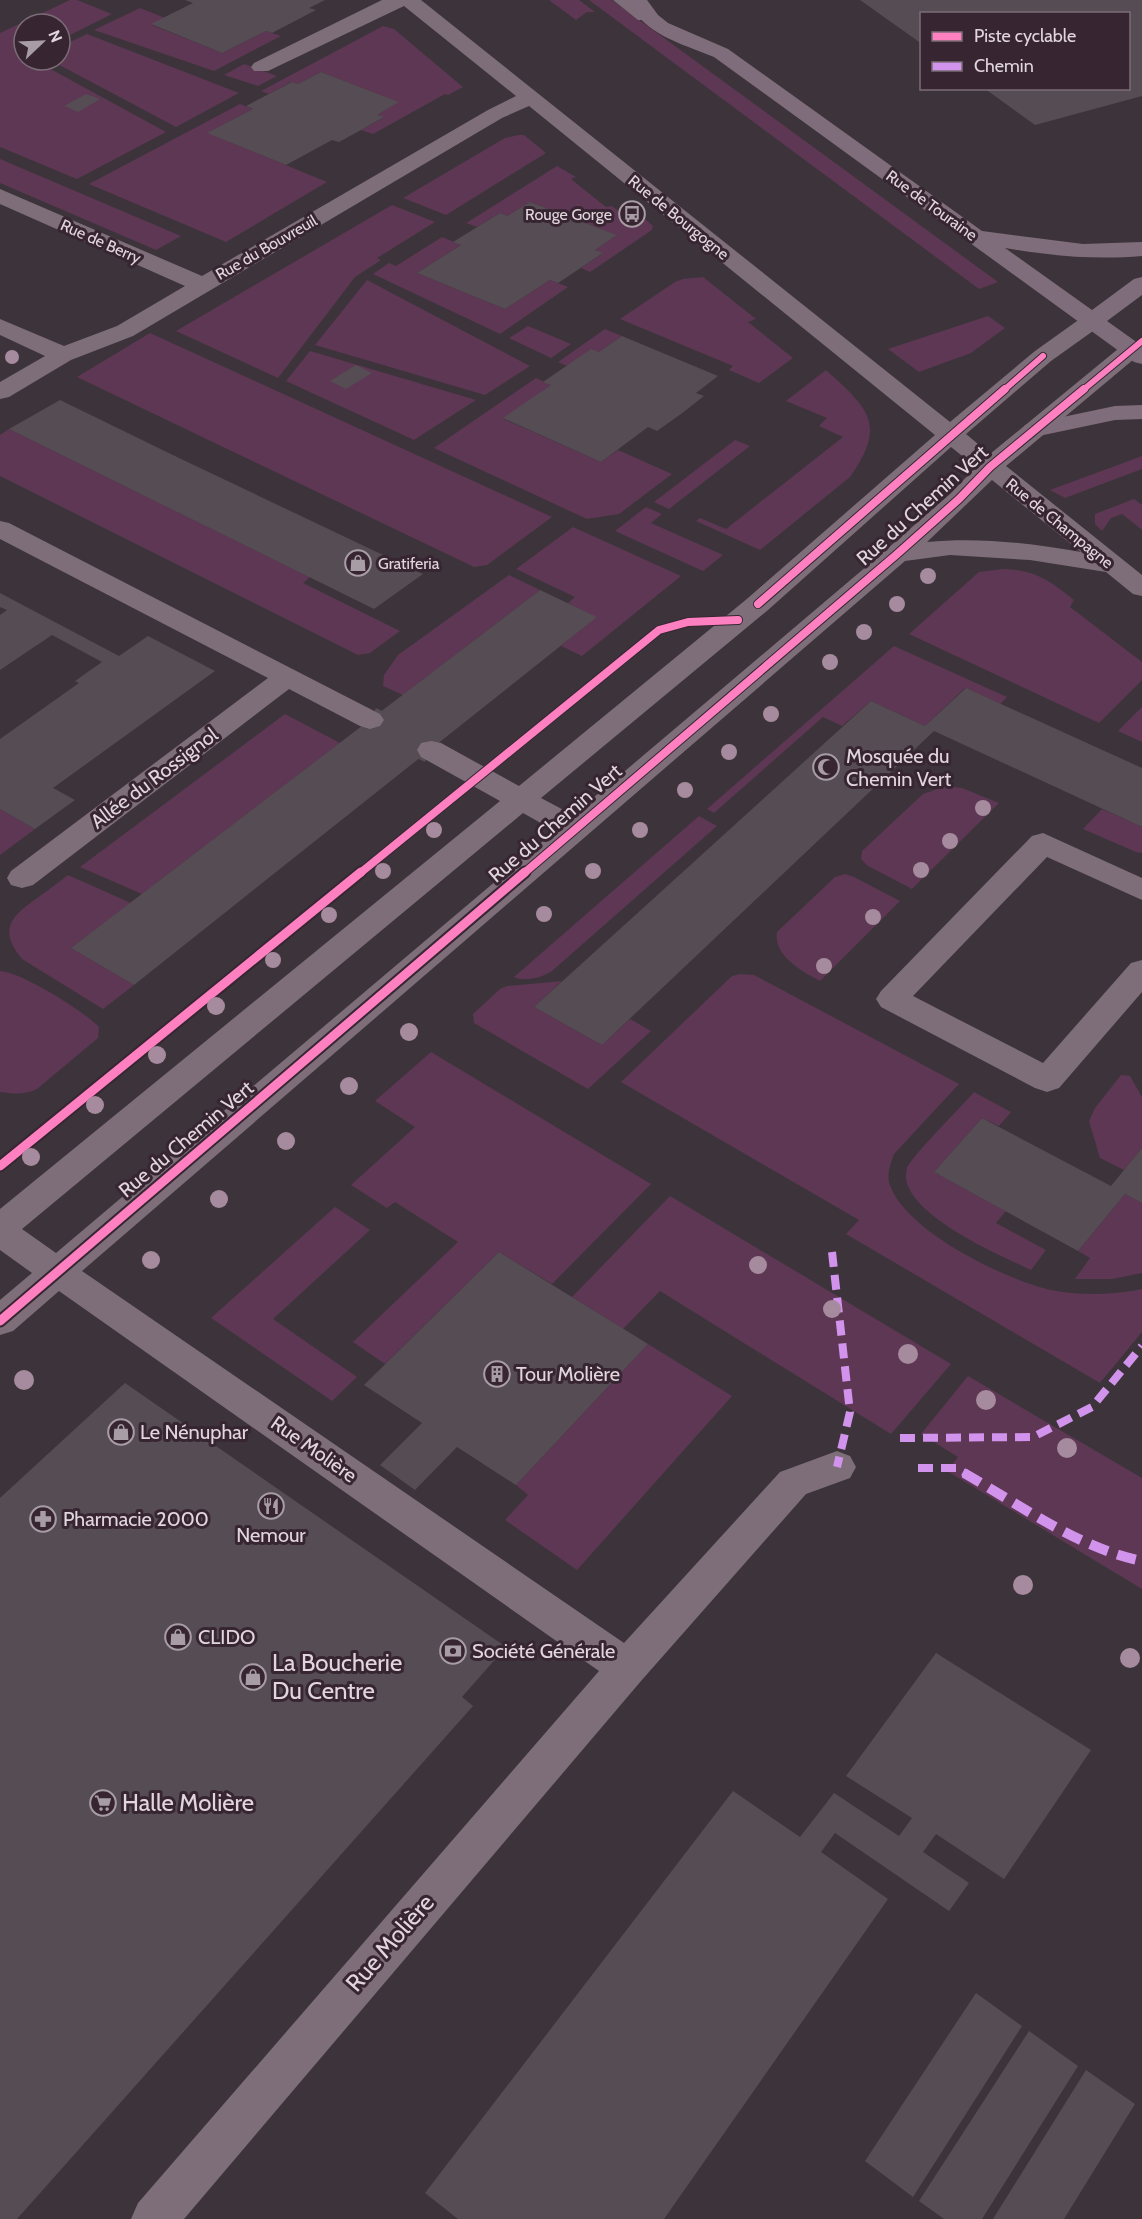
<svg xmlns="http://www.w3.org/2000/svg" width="1142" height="2219" viewBox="0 0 1142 2219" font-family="Cabin,sans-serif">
  <rect width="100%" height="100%" fill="#3d343b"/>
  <path fill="#5d3753" d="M70 0H77L112 14 60 40V24H24V60H34L166 132 77 179 0 147V33Z
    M549 0H579L595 12H587L576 20Z
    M589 0H612L998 282 979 289Z
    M140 8 165 18 152 25 222 53 266 31 281 36 214 71 94 30Z
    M383 26 394 29 463 87 448 95 445 94 373 134 361 130 383 118 377 115 398 102 321 72 298 84 291 82 269 94 261 91Z
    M87 34 239 93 176 127 50 60H60V47Z
    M244 64 277 76 258 86 224 75Z
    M240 104 253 109 208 133 327 182 226 242 89 184Z
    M519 135H524L546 153 446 215 403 198 505 138Z
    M0 159 181 236 156 250 0 183Z
    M557 166 576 177 571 179 606 207 612 206 633 223 645 219 653 226 652 230 590 272 581 268 602 254 595 250 617 235 530 202 507 216 500 213 477 227 466 223Z
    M392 205 435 222 377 258 381 260 355 277 278 378 176 331Z
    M442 237 461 245 417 273 505 309 550 280 568 287 500 334 373 274 389 263 396 266Z
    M703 277 756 319 748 322 793 358 759 383 729 370 733 366 620 319 675 282 683 279Z
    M367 280 530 366 485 395 315 345Z
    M988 316 1005 328 971 353 919 372 888 349Z
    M528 326 571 344 551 358 509 338Z
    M605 329 622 336 599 352 567 366 558 362Z
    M150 333 552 517 487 565 474 567 77 377Z
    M310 351 476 400 414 440 286 381Z
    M826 370C869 409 887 424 850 477L760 550 696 521 700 518 726 529 843 437 819 426 827 418 786 401Z
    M536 378 551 385 504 419 601 462 618 450 672 474 619 514 587 519 434 448Z
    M9 429 310 577 303 583 400 631 370 653 358 655 0 476V435Z
    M735 440 750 446 669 509 654 502Z
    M1142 456V469L1065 498 1050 490Z
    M1134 499 1142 505V530L1122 514 1111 518 1102 531 1095 524V514Z
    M646 507 662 514 651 523 723 555 703 571 615 531Z
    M573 527 681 576 582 656 561 646 596 617 568 603 575 597 516 569Z
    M1003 569C1035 570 1049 580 1074 600L1070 607 1142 662V680L1099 723 909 634 979 572Z
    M509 575 540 590 403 695 383 686 384 675 398 655Z
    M894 646 1007 697 1000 704 965 688 925 726 871 701 842 726 823 717 714 813 707 809Z
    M1142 707V742L1118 731Z
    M285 714 340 743 142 894 80 867Z
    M946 786 962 788 999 803 912 889 868 866 861 859 862 851 923 794Z
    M0 809 35 829 0 855Z
    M1102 809 1142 827V853L1136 852 1083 829Z
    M699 816 717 826 552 971C542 978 524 982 514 977Z
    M845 874 854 877 900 901 820 981C803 972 773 956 777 932L835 877Z
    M68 875 131 903 71 948 134 985 103 1009 22 959C0 932 8 919 33 901 45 892 57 884 68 875Z
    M0 971C21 972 84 1011 99 1027L98 1038 37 1089C24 1095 14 1094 0 1092Z
    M740 974 754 975 959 1084 894 1154C891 1163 886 1175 890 1185 905 1231 1006 1280 1051 1290 1080 1296 1113 1295 1142 1289V1332L1100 1383 846 1234 859 1220 621 1082 732 976Z
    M562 981 534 1007 602 1045 630 1019 651 1031 588 1089 474 1023 473 1014 500 989 507 986Z
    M431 1052 651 1184 552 1284 499 1252 385 1364 353 1342 458 1242 395 1202 387 1208 351 1185 415 1127 375 1101Z
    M1121 1075 1130 1076 1142 1097V1148L1124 1170 1100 1158 1089 1121 1095 1108Z
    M974 1092 1011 1112 999 1126 982 1118 934 1172 1006 1211 996 1223 1046 1250 1031 1270C1002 1256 894 1211 907 1168 911 1157 963 1105 974 1092Z
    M1125 1194 1142 1203V1273L1112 1279H1075L1090 1258 1078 1251Z
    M670 1196 951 1364 891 1434 660 1291 623 1329 572 1297Z
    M335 1207 370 1230 273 1319 357 1377 332 1401 211 1318Z
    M648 1344 732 1396 577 1570 505 1520 528 1495 516 1485Z
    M968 1376 1142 1478V1589L947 1471 958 1457 921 1434Z"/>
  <path fill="#554d53" d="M185 0H325L309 8 316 10 293 22 272 33 266 31 222 53 151 24 193 3Z
    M860 0H1142V96L1035 125 984 88H1128V14H922V44Z
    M321 72 399 102 377 115 384 117 361 130 339 142 332 140 286 165 207 133 253 109 246 106 292 82 298 84Z
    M86 94 100 99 78 112 64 106Z
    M530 202 617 235 595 250 603 253 558 283 550 280 505 309 417 273 461 245 453 242 500 213 507 216Z
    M622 336 718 376 696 393 704 396 681 414 657 431 648 427 601 462 503 418 551 385 543 382 591 349 599 352Z
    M356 365 372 373 346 389 330 381Z
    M60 400 179 458 423 574 374 609 9 429Z
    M540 590 597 617 134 985 71 948Z
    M0 593 119 656 148 636 215 671 53 788 75 800 35 829 0 809V739L79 683 75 681 102 662 52 635 0 670V615L7 610 0 607Z
    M966 688 1142 768V827L934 731 602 1045 534 1007 871 701 925 726Z
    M982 1118 1111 1186 1142 1148V1203L1125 1194 1078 1251 934 1172Z
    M499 1252 648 1344 516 1485 457 1447 415 1490 380 1465 422 1423 364 1385Z
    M125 1383 506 1647 462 1697 473 1706 17 2219H0V1498Z
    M936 1653 1091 1750 1004 1879 936 1834 923 1852 969 1883 949 1911 835 1833 821 1852 888 1899 664 2219H458L425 2193 733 1791 800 1837 834 1793 899 1836 912 1818 846 1776Z
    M976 1993 1022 2026 913 2197 865 2161Z
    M1029 2031 1078 2066 982 2219H944L919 2201Z
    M1086 2070 1135 2104 1064 2219H993Z"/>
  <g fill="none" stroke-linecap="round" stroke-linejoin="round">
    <path stroke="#564c53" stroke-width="27" stroke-dasharray="27 14" stroke-linecap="butt" d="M370 720 431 750"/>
    <path fill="#7e6e79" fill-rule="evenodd" d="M382 0H421L950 422 1035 351 1084 316 1092 314 1100 316 1104 321 1100 326 1051 361 966 434 990 454 1124 344 1132 342 1140 344V354L1006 466 1142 575V596L1133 594 1106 572 1030 560 950 555 905 561 82 1271 624 1643 780 1472 837 1451 850 1456 856 1467 850 1478 806 1494 641 1681 184 2219H131L138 2203 599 1671 59 1291 13 1331 0 1335V1300L32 1273 0 1250V1209L500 801 421 757 417 750 421 743 431 741 441 743 519 786 748 598 935 435 529 106 502 118 133 336 71 360 9 397 0 399V382L45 356 0 335V319L64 346 117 326 185 286 0 204V189L202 276 488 110 516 96 404 6 268 71H254L251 67 254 63ZM951 447 976 467 950 494 887 549 573 815 541 798 768 610ZM992 480 1081 552C1029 543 979 537 927 542ZM523 813 555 831 56 1253 22 1229Z
      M613 0H636L655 16 652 20H638Z
      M0 521 9 523 380 714 384 720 380 726 370 729 360 726 289 689 33 885 22 888 11 885 7 878 11 871 268 678 0 539Z
      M1043 833 1142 878V900L1047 857 913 996 1043 1063 1131 963 1142 960V992L1059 1088 1047 1092 1035 1088 881 1007 876 999 881 991 1032 836Z"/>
    <path fill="#806d7b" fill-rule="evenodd" d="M627 0H647L658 15 668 23 728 49 982 231 1083 244 1142 242V256C1095 260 1051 256 1005 248L1092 310 1134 279 1142 277V295L1107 321 1142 346V364L1134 362 714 57C680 43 645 35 627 0Z
      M1142 405V419L1115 420 1034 437 1025 435 1022 430 1025 425 1034 423 1115 406Z"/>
    <path stroke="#d193ec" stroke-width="8" stroke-dasharray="15 8" stroke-linecap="butt" d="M832 1252 850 1412 837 1467
      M900 1438 1033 1437 1092 1407 1142 1346
      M918 1468H956L967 1474"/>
    <path stroke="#d193ec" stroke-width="10" stroke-dasharray="19 10" stroke-linecap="butt" d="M964 1473C1020 1505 1078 1548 1142 1561"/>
    <g stroke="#372632" stroke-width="8">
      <path id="cycleway-far2" d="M1004 390 1043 356
        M1083 390 1142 341"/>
    </g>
    <g stroke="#372632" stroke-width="10">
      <path id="cycleway-far1" d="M758 604 1005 389
        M359 874 659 630 688 622 738 620
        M523 874 896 555 959 499 990 467 1084 389"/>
    </g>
    <g stroke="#372632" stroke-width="13">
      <path id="cycleway" d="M0 1166 361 872
        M0 1321 525 872"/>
    </g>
    <use href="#cycleway-far2" stroke="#ff80c0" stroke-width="6"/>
    <use href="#cycleway-far1" stroke="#ff80c0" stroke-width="8"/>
    <use href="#cycleway" stroke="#ff80c0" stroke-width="9"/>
  </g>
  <g fill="#a68a9d">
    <circle cx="12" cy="357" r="7"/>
    <circle cx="928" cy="576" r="8"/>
    <circle cx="897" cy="604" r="8"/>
    <circle cx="864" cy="632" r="8"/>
    <circle cx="830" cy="662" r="8"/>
    <circle cx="771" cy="714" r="8"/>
    <circle cx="729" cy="752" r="8"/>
    <circle cx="685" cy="790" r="8"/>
    <circle cx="983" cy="808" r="8"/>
    <circle cx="434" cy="830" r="8"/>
    <circle cx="640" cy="830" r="8"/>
    <circle cx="950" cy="841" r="8"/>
    <circle cx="921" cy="870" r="8"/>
    <circle cx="383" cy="871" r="8"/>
    <circle cx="593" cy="871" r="8"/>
    <circle cx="544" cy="914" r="8"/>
    <circle cx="329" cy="915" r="8"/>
    <circle cx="873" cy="917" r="8"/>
    <circle cx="273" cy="960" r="8"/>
    <circle cx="824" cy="966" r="8"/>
    <circle cx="216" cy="1006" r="9"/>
    <circle cx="409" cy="1032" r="9"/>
    <circle cx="157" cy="1055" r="9"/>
    <circle cx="349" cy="1086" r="9"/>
    <circle cx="95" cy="1105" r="9"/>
    <circle cx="286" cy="1141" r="9"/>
    <circle cx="31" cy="1157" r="9"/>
    <circle cx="219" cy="1199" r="9"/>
    <circle cx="151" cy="1260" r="9"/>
    <circle cx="758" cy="1265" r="9"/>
    <circle cx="832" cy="1309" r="9"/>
    <circle cx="908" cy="1354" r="10"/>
    <circle cx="24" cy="1380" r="10"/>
    <circle cx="986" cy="1400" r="10"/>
    <circle cx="1067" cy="1448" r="10"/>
    <circle cx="1023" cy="1585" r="10"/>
    <circle cx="1130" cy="1658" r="10"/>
  </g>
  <defs>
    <g id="bus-ring" transform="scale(1.35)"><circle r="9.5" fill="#372632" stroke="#a89da5" stroke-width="1.5"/><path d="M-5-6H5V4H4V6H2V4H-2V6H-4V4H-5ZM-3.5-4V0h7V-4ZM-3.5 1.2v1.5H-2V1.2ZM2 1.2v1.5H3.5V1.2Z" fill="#a89da5"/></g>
    <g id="shop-ring" transform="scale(1.35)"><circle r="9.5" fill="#372632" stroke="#a89da5" stroke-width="1.5"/><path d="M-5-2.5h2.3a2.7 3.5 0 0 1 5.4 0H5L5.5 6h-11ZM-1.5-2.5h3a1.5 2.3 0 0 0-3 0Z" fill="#a89da5"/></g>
    <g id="mosque-ring" transform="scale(1.35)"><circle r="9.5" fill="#372632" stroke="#a89da5" stroke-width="1.5"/><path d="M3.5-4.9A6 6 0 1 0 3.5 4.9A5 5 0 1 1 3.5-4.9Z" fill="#a89da5"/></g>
    <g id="building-ring" transform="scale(1.35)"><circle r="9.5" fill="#372632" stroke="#a89da5" stroke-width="1.5"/><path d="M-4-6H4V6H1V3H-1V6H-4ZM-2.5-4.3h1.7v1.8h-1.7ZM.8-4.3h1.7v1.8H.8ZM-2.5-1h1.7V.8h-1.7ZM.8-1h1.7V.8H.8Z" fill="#a89da5"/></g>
    <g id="restaurant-ring" transform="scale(1.35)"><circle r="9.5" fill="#372632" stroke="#a89da5" stroke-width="1.5"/><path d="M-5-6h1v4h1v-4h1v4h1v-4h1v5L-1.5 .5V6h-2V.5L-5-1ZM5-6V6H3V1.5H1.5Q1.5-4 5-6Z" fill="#a89da5"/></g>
    <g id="pharmacy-ring" transform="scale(1.35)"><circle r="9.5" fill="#372632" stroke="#a89da5" stroke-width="1.5"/><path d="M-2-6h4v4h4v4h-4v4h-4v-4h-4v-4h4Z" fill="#a89da5"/></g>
    <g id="bank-ring" transform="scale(1.35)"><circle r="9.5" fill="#372632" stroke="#a89da5" stroke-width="1.5"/><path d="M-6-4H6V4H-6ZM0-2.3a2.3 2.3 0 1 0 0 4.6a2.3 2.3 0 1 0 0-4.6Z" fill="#a89da5"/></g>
    <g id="supermarket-ring" transform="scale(1.35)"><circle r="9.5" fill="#372632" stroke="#a89da5" stroke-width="1.5"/><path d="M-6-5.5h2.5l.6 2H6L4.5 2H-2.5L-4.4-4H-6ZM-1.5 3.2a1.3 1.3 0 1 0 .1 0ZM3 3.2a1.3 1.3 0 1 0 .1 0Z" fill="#a89da5"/></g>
  </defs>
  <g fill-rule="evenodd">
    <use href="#bus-ring" x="632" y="214"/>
    <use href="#shop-ring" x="358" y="563"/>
    <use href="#mosque-ring" x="826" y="767"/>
    <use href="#building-ring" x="497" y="1374"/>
    <use href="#shop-ring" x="121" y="1432"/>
    <use href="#restaurant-ring" x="271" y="1506"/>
    <use href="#pharmacy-ring" x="43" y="1519"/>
    <use href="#shop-ring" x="178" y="1637"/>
    <use href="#bank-ring" x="453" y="1651"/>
    <use href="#shop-ring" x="253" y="1677"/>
    <use href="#supermarket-ring" x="103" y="1803"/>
  </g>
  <g text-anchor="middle" stroke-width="6" stroke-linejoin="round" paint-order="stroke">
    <g font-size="16" fill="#e2d6de" stroke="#372632">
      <text transform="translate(932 205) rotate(36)" y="6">Rue de Touraine</text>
      <text transform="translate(679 217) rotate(39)" y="6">Rue de Bourgogne</text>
      <text transform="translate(101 241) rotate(24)" y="6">Rue de Berry</text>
      <text transform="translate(266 247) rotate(-30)" y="6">Rue du Bouvreuil</text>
      <text transform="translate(1060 523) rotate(39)" y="6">Rue de Champagne</text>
    </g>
    <g font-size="16" fill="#e2d6de" stroke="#372632" text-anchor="end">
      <text x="612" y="220">Rouge Gorge</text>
      <text x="378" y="569" text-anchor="start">Gratiferia</text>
    </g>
    <g font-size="20" fill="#e2d6de" stroke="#372632">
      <text transform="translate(922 505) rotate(-42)" y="7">Rue du Chemin Vert</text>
      <text transform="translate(154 778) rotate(-37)" y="7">Allée du Rossignol</text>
      <text transform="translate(555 823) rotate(-41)" y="7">Rue du Chemin Vert</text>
      <text transform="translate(186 1139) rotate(-40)" y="7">Rue du Chemin Vert</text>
      <text transform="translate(314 1449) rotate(35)" y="7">Rue Molière</text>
    </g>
    <g font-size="20" fill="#e2d6de" stroke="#372632" text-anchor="start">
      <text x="846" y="763">Mosquée du<tspan x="846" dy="23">Chemin Vert</tspan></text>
      <text x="516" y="1381">Tour Molière</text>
      <text x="140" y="1439">Le Nénuphar</text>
      <text x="63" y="1526">Pharmacie 2000</text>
      <text x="271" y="1542" text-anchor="middle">Nemour</text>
      <text x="198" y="1644">CLIDO</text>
      <text x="472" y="1658">Société Générale</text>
    </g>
    <g font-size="24" fill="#e2d6de" stroke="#372632" text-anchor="start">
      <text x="272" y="1671">La Boucherie<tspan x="272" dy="28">Du Centre</tspan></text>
      <text x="122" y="1811">Halle Molière</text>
    </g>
    <g font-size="24" fill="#e2d6de" stroke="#372632">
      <text transform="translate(390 1943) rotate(-49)" y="8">Rue Molière</text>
    </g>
  </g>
  <rect x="920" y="12" width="210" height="78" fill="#372632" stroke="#7b6c77" stroke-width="1.5"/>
  <rect x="932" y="32" width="30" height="9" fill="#ff80c0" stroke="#7b6c77" stroke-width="1.5"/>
  <text x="974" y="42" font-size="18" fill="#e2d6de">Piste cyclable</text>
  <rect x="932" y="62" width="30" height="9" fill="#d193ec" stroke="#7b6c77" stroke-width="1.5"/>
  <text x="974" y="72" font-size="18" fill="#e2d6de">Chemin</text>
  <g transform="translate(42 42) rotate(67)"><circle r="28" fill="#372632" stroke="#7b6c77" stroke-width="1.5"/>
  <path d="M0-4.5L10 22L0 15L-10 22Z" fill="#a89da5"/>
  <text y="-9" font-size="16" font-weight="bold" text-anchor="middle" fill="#e2d6de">N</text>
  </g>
</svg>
